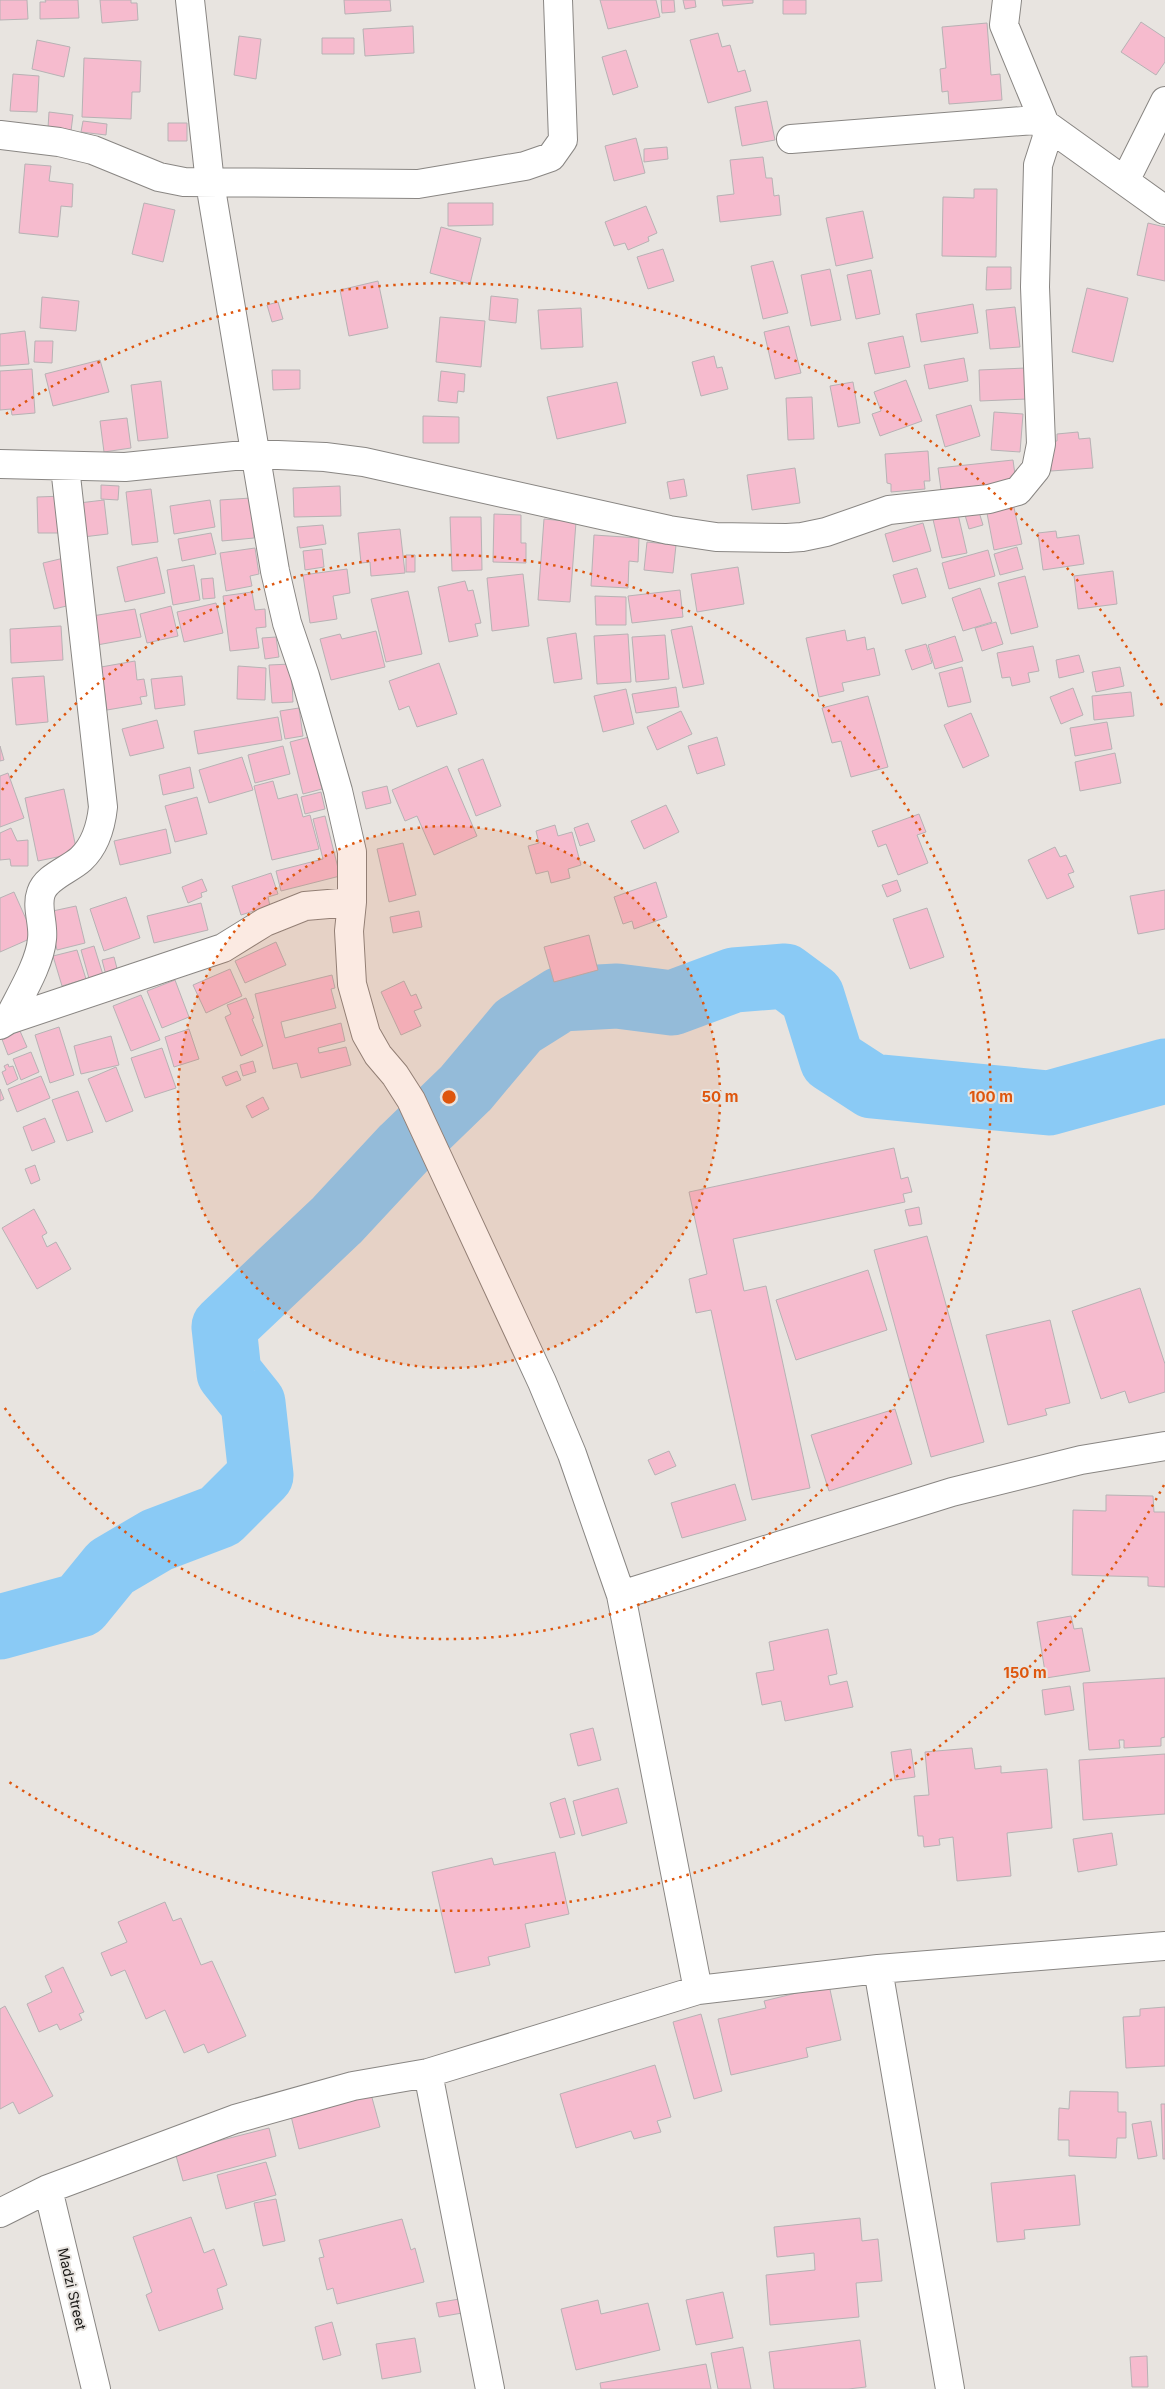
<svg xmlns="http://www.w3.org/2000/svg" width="1165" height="2389" viewBox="0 0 1165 2389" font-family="Inter,sans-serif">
  <rect width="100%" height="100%" fill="#e8e4e0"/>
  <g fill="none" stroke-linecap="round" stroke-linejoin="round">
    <path stroke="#8acaf5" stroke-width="65" d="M0 1627 80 1605 111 1567 157 1540 220 1516 261 1475 253 1403 229 1373 224 1327 337 1220 404 1148 466 1088 518 1026 561 999 617 996 672 1003 734 980 785 976 812 996 832 1060 872 1086 1049 1103 1165 1071"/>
  </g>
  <path fill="#f6bbce" stroke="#b7b2b4" d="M0 0H27L28 19 0 20Z
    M45 0H78L79 18 40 19V2H46Z
    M100 0H131V3H137L138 20 102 23Z
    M344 0H390L391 11 345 14Z
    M600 0H656L660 17 608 29Z
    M661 0H674L675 12 662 13Z
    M683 0H695L696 7 685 9Z
    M722 0H753V3L723 6Z
    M783 0H806V14H783Z
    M1141 22 1165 38V62L1156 75 1121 52Z
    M987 23 991 75 1000 74 1002 100 949 104 948 91 942 92 940 69 946 68 942 27Z
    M413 26 414 53 365 56 363 29Z
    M718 33 722 47 730 45 738 72 745 70 751 91 708 103 690 40Z
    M239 36 261 39 256 79 234 75Z
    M322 38H354V54H322Z
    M37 40 70 47 64 77 32 69Z
    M626 50 638 87 613 95 602 57Z
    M84 58 141 61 140 92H132L131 119 82 117Z
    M13 74 39 76 37 112 10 111Z
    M767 101 775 140 742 146 735 107Z
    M49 112 73 115 71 131 48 128Z
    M83 121 107 124 106 135 81 132Z
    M168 123H187V141H168Z
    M636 138 645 173 614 181 605 146Z
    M667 147 668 159 644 162V149Z
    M763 157 766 178H772L774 196 779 195 781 215 720 222 717 196 734 194 730 160Z
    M25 164 51 166 49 181 73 184 72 207 61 206 58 237 19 233Z
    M974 189H997L996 257 942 256 943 197 974 198Z
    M144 203 175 210 163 262 132 254Z
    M448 203H493V225L448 226Z
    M646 206 657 233 648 237 649 241 628 250 625 243 614 246 605 222Z
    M863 211 873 258 836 266 826 218Z
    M1148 223 1165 227V281L1137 275Z
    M441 227 481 238 470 284 430 273Z
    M663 249 674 281 648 289 637 257Z
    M773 261 788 313 763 319 751 266Z
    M987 267H1011V289L986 290Z
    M830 269 841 320 811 326 801 275Z
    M871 270 880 314 856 319 847 275Z
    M378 281 388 328 349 336 340 290Z
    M1087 288 1128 298 1113 362 1072 352Z
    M491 296 518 299 516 323 489 320Z
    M42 297 79 301 76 331 40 328Z
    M278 302 283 319 272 322 267 305Z
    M973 304 978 333 921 342 916 314Z
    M1015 307 1020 347 990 349 986 310Z
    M581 308 583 347 541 349 538 310Z
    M440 317 485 321 481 367 436 362Z
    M789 326 801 373 775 379 764 332Z
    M25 331 29 364 0 366V334Z
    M903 336 910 367 875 374 868 343Z
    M35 341H53L52 363 34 362Z
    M714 356 717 368 722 367 728 389 701 396 692 362Z
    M964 358 968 381 929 389 924 365Z
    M100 360 109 392 53 406 45 374Z
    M1026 368 1027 399 980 401 979 370Z
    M32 369 35 413 12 415 11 409 0 410V371Z
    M272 370H300V389L273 390Z
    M441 371 465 374 464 392 458 391 457 403 438 401Z
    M906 380 922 421 880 436 872 414 881 411 874 392Z
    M161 381 168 438 138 441 131 385Z
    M617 382 626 423 557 439 547 397Z
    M853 382 860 423 838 427 830 386Z
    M812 397 814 439 788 440 786 398Z
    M971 405 980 436 945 447 936 415Z
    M994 412 1023 414 1020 452 991 450Z
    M423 416 459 417V443H423Z
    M127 418 131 448 104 452 100 421Z
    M1078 432 1079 439 1090 438 1093 468 1051 471 1049 441H1057V434Z
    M928 451 930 481H924L925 489 891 492V484L887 483 885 454Z
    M1013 460 1016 482 941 490 938 468Z
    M795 468 800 503 752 510 747 475Z
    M684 479 687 496 670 499 667 482Z
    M101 485 119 486 118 500 101 499Z
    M340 486 341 516 294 517 293 488Z
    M151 489 158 542 132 545 126 492Z
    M64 496 65 533H38L37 497Z
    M251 498 254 538 222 541 220 500Z
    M104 500 108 534 83 537 79 503Z
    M210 500 215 527 174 534 170 506Z
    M1013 503 1022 544 994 550 986 508Z
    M957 510 967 553 942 558 932 515Z
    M979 512 983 525 969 529 965 515Z
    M494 514 521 515V543H526V563L493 562Z
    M450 517H481L482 570 452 571Z
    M544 519 576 522 570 602 538 600Z
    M923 523 931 551 893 562 885 534Z
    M323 525 326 544 300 548 297 527Z
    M400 529 405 573 371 576 370 562 361 563 358 533Z
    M1056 531 1057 538 1079 535 1084 564 1043 570 1038 533Z
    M211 533 216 554 182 561 178 539Z
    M594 535 639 538 638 562 629 561 628 588 591 586Z
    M647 542 676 545 673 573 644 570Z
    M1017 547 1023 569 1000 575 994 554Z
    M255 548 259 574 250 576 252 586 226 591 220 553Z
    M322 549 324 567 305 570 303 551Z
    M988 550 995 576 949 589 942 563Z
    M406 555H415V572H406Z
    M157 557 165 593 125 602 117 567Z
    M64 558 75 604 54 609 43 563Z
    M194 565 200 600 173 605 167 570Z
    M738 567 744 604 697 612 691 574Z
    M917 568 926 597 902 604 893 575Z
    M347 569 350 593 333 596 337 619 310 623 303 575Z
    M1113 571 1117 604 1078 609 1074 576Z
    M523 574 529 626 492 631 487 578Z
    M1025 576 1038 627 1011 634 998 583Z
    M213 578 215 598 203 599 201 579Z
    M465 581 468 591 473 590 481 623 475 624 478 636 449 642 438 587Z
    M980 588 992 622 963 631 952 598Z
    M680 590 683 617 632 623 628 596Z
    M408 591 422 654 386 662 371 599Z
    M252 592 255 610 265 609 266 627 256 628 259 648 230 651 223 596Z
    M595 596 626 597V625H596Z
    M216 603 223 633 184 642 177 612Z
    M171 606 178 636 147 643 140 614Z
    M135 609 141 637 97 645 92 616Z
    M996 622 1003 644 982 651 975 628Z
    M61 626 63 660 11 663 10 629Z
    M692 626 704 684 683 688 671 630Z
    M845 630 847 641 865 637 867 650 874 648 880 675 842 683 844 691 819 697 806 638Z
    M376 631 385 667 331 680 320 639 340 634 342 639Z
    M576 633 582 679 554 683 547 638Z
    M628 634 631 682 597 684 594 636Z
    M665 635 669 679 636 682 632 637Z
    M955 636 963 661 935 669 928 645Z
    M276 637 279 657 265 659 262 638Z
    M926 644 932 663 912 670 905 650Z
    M1033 646 1039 671 1028 673 1030 682 1012 686 1010 677 1002 678 997 653Z
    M1079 655 1084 672 1059 678 1056 660Z
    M135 661 137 680 144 679 147 696 140 697 142 704 107 710 101 667Z
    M439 663 457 714 417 727 409 706 399 710 389 681Z
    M291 664 293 702 272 703 269 665Z
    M238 666 266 668 265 700 237 699Z
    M962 667 971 702 948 707 939 673Z
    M1120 667 1124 686 1096 692 1092 672Z
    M44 676 48 722 16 725 12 678Z
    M182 676 185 705 155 709 151 679Z
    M676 687 679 707 636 713 632 694Z
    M1073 688 1083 715 1061 724 1050 697Z
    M626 689 634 724 603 732 594 696Z
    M1131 692 1134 716 1094 720 1092 696Z
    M868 696 888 767 851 777 841 741 832 743 822 708Z
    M299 708 303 736 285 739 280 711Z
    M681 711 692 734 657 750 647 727Z
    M971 713 989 756 963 768 944 725Z
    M278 717 282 740 198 754 194 731Z
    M157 720 164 748 130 756 122 729Z
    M1107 722 1112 749 1075 756 1070 728Z
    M309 737 322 789 303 794 290 742Z
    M717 737 725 765 697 774 688 746Z
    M0 746 4 760 0 761Z
    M283 746 290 774 255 783 248 755Z
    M1115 753 1121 783 1080 791 1075 762Z
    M242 757 253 790 209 803 199 770Z
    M483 759 501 806 476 816 458 769Z
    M447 766 477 836 434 855 417 816 405 821 392 790Z
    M190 767 194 788 163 795 159 775Z
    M8 773 24 818 0 827V776Z
    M273 781 278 799 297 794 303 817 310 815 319 849 272 860 254 786Z
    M387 786 391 803 366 809 362 792Z
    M64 789 77 853 38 861 25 798Z
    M321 792 325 809 305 814 301 797Z
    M197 797 207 834 175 842 165 806Z
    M666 805 679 832 644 849 631 821Z
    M919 814 926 832 917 835 928 863 898 875 886 844 878 847 872 831Z
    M325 816 340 876 281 891 276 871 323 859 313 819Z
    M588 823 595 841 580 846 574 828Z
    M555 825 558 836 572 832 581 865 568 869 570 878 551 883 548 871 536 874 528 846 539 843 536 831Z
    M11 828 17 841 28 840V866H11L10 859 0 860V833Z
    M166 829 171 853 120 865 114 841Z
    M403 843 416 895 389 902 377 849Z
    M1055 847 1060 857 1066 855 1074 872 1068 874 1074 887 1047 899 1028 860Z
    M271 873 278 894 268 897 270 906 241 915 232 886Z
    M202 879 207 891 201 893 202 897 188 903 182 887Z
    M897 880 901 891 887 897 882 885Z
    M656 882 667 917 634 929 632 921 623 924 614 897Z
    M1165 890V929L1138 934 1130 896Z
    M14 892 34 937 0 952V898Z
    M126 897 140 938 104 951 90 909Z
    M201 903 208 930 154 943 147 916Z
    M76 906 85 943 57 950 48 912Z
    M927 908 944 957 910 969 893 919Z
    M419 911 422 927 393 933 390 917Z
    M589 935 598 970 554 982 544 947Z
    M276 942 286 965 245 983 235 961Z
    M94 946 104 978 90 982 81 950Z
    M77 950 86 979 62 986 53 956Z
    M114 957 119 976 107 979 102 960Z
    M230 969 242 996 206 1013 193 985Z
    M332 975 335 988 331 989 336 1008 281 1022 285 1038 341 1023 345 1041 318 1048 319 1053 346 1047 351 1065 301 1078 297 1063 273 1069 255 994Z
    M175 980 189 1017 162 1028 147 991Z
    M404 981 411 996 416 994 422 1008 414 1011 421 1026 401 1035 381 992Z
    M141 995 160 1040 131 1051 113 1006Z
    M246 998 254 1018 252 1019 263 1046 241 1056 225 1017 231 1014 227 1005Z
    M59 1027 74 1075 50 1083 35 1035Z
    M189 1029 199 1059 174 1067 165 1037Z
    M10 1030 12 1034 20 1031 27 1047 8 1055 0 1034Z
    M111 1036 119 1065 81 1074 74 1046Z
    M162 1048 176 1088 145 1098 131 1058Z
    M31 1052 39 1072 21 1080 13 1059Z
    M253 1061 256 1072 243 1076 240 1065Z
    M8 1064 9 1067 13 1066 18 1079 7 1085 2 1072 6 1070 4 1066Z
    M116 1067 133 1111 106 1122 88 1079Z
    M237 1071 241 1080 226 1086 222 1077Z
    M41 1076 50 1098 17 1112 8 1089Z
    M0 1089 4 1099 0 1101Z
    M78 1091 93 1132 67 1141 52 1100Z
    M263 1097 269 1109 252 1118 246 1106Z
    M45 1118 55 1142 32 1151 23 1127Z
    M894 1148 901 1179 908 1177 912 1192 903 1194 905 1202 733 1239 744 1291 766 1286 810 1488 752 1500 711 1310 696 1313 689 1279 707 1274 689 1192Z
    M35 1165 40 1180 31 1184 25 1169Z
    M919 1207 922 1224 909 1226 905 1210Z
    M34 1209 47 1233 42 1236 47 1247 56 1242 71 1269 37 1289 2 1228Z
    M927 1236 984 1442 931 1457 874 1250Z
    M868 1270 887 1330 796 1360 776 1300Z
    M1140 1288 1165 1364V1392L1129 1403 1125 1391 1101 1399 1072 1311Z
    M1050 1320 1070 1403 1045 1409 1047 1415 1008 1425 986 1335Z
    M895 1409 912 1464 829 1491 811 1435Z
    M669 1451 676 1466 655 1475 648 1460Z
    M735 1484 746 1520 682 1538 671 1503Z
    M1106 1495 1153 1496 1154 1512H1165V1587L1148 1586V1577L1072 1575 1073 1510 1106 1511Z
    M1071 1616 1074 1629 1082 1628 1090 1671 1046 1678 1037 1622Z
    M828 1629 837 1674 828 1676 830 1685 847 1681 853 1707 785 1721 781 1701 762 1705 756 1673 774 1670 769 1642Z
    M1165 1678V1737L1161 1738V1746L1124 1748V1740H1119L1120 1748 1089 1750 1083 1683Z
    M1070 1686 1074 1710 1045 1715 1042 1690Z
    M593 1728 601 1760 578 1766 570 1734Z
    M972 1748 975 1769 1001 1766V1773L1047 1769 1052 1828 1007 1833 1011 1876 957 1881 953 1837 939 1839 940 1845 924 1847 923 1836H918L914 1796 929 1795 925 1752Z
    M911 1749 915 1777 895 1780 891 1752Z
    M1165 1754V1814L1083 1820 1079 1760Z
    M618 1788 627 1823 582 1836 573 1801Z
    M565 1798 575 1834 560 1838 550 1803Z
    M1112 1833 1117 1865 1078 1872 1073 1839Z
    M555 1852 569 1914 525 1924 530 1947 488 1957 490 1965 455 1973 432 1872 492 1858 494 1865Z
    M165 1902 173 1921 181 1918 201 1965 212 1961 246 2036 208 2053 204 2044 184 2053 165 2010 146 2019 125 1970 111 1976 101 1953 127 1942 118 1922Z
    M63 1967 84 2012 79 2014 82 2020 60 2030 57 2024 39 2032 27 2004 52 1992 45 1976Z
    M829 1985 841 2040 806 2048 808 2057 731 2075 718 2019 766 2008 764 2001Z
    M5 2006 53 2096 19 2114 13 2102 0 2109V2009Z
    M1165 2007V2066L1126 2068 1123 2017 1140 2016V2009Z
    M701 2014 722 2091 694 2099 673 2022Z
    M655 2065 671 2117 657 2121 661 2132 634 2139 631 2131 576 2148 560 2094Z
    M1070 2091 1118 2092V2112H1126V2138H1117L1116 2158 1069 2156V2140H1058L1059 2108 1069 2109Z
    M371 2094 380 2127 299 2149 291 2116Z
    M1161 2104H1165V2159H1163Z
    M1151 2121 1157 2156 1138 2159 1132 2124Z
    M269 2128 276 2156 183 2181 175 2152Z
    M266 2162 276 2195 226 2209 217 2175Z
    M1075 2175 1080 2225 1024 2230 1025 2239 997 2242 991 2183Z
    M276 2199 285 2241 263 2246 254 2203Z
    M191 2217 204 2253 214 2249 227 2285 217 2289 223 2309 159 2331 146 2295 152 2292 133 2237Z
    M860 2218 862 2241 878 2239 882 2281 856 2283 859 2317 770 2325 766 2275 815 2270 814 2253 777 2257 774 2227Z
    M402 2219 411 2250 415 2248 424 2282 337 2304 333 2288 327 2290 319 2258 324 2257 319 2240Z
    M723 2292 733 2338 696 2345 686 2300Z
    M465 2298 468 2312 439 2317 436 2303Z
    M598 2300 601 2314 648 2303 660 2350 576 2370 561 2309Z
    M332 2322 341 2355 323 2360 315 2327Z
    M415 2338 421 2372 382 2379 376 2344Z
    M860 2340 866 2387 848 2389H774L769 2352Z
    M743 2347 751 2389H718L711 2353Z
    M1147 2356 1148 2387H1132L1130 2357Z
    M706 2364 711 2389H601L600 2383Z"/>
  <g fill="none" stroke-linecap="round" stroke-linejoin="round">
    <g stroke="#898683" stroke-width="30">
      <path id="minor" d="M190 0 210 183 275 571 287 623 305 676 338 791 352 852V902L349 931 352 984 366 1034 378 1055 395 1075 411 1100 542 1382 572 1454 621 1595 698 1990
        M1007 0 1004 25 1045 124 1165 210
        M0 135 59 142 93 150 159 177 184 182 418 184 525 166 551 157 563 140 558 0
        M1125 181 1165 101
        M0 464 125 467 254 454 325 457 364 462 669 530 716 537 787 538 802 537 826 532 889 510 989 499 1018 491 1036 469 1041 444 1035 287 1038 165 1047 137 1045 124 1035 120 791 139
        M8 1020C19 997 40 964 42 939 44 924 36 907 41 893 46 877 69 870 81 859 96 845 101 826 103 807L65 467
        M0 1025 8 1020 223 948 265 922 305 906 352 902
        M621 1595 952 1492 1081 1460 1165 1446
        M878 1969 950 2389
        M428 2073 490 2389
        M48 2189 96 2389
        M0 2213 48 2189 235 2119 353 2086 428 2073 698 1990 878 1969 1165 1946"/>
    </g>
    <use href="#minor" stroke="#fff" stroke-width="28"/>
  </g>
  <circle cx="449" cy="1097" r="271" fill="#de560d" fill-opacity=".12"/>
  <g fill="none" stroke="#de560d" stroke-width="2.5" stroke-dasharray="2.5 5">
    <circle cx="449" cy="1097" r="271"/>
    <path d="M2 790A542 542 0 1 1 2 1404"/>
    <path d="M1164 1485A814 814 0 0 1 6 1780M6 414A814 814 0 0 1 1164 709"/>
  </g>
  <g text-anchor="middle" stroke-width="4" stroke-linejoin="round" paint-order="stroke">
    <g font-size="14" fill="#1c1b19" stroke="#e8e4e0">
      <text transform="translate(72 2289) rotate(77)" y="5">Madzi Street</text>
    </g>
  </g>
  <circle cx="449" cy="1097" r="8" fill="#de560d" stroke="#e8e4e0" stroke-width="2.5"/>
  <g font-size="15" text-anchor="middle" font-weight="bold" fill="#de560d" stroke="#e8e4e0" stroke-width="4" stroke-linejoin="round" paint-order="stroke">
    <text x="720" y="1102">50 m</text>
    <text x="991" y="1102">100 m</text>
    <text x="1025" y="1678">150 m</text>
  </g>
</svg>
